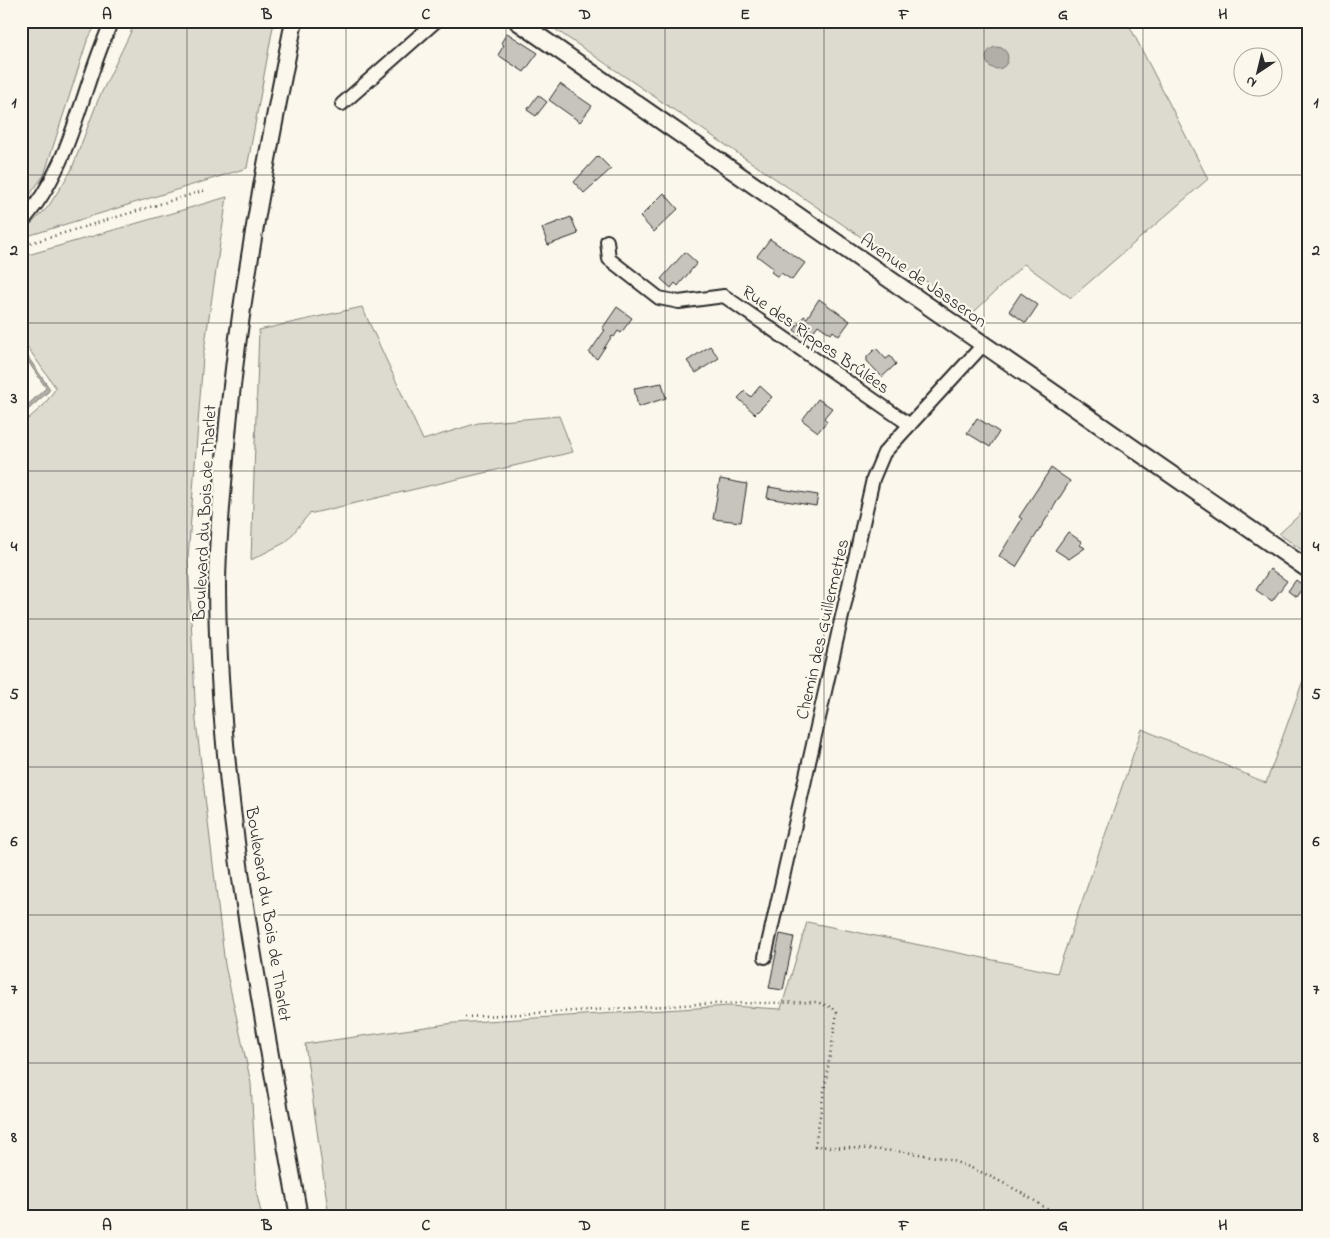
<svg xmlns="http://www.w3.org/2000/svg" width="1330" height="1238" viewBox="0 0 1330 1238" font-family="'Indie Flower',sans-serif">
  <rect width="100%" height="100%" fill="#fbf7ec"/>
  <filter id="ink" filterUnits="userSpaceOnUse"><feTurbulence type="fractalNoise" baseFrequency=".02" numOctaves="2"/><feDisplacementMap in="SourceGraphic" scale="10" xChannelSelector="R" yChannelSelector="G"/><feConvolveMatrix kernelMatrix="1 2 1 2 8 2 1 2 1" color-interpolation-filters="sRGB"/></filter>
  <g filter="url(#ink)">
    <path fill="#dddad0" stroke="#84827e" d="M21 21H98L87 41 44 175 21 207Z
      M136 21H274L247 168 21 238V234L48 207 71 171 98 100Z
      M543 21H1127L1208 179 1071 298 1024 264 973 313Z
      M227 197 203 357 188 558 196 721 225 965 251 1083 257 1195 262 1217H21V425L44 405 56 388 21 338V257Z
      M362 307 423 440 478 423 559 416 573 452 309 514 286 542 251 560 259 330Z
      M1309 506V555L1279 534Z
      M1309 664V1217H329L305 1044 454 1023 729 1006 781 1009 807 922 1057 973 1142 729 1266 783Z"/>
    <path fill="#b1afa7" stroke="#7b7a75" d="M986 58a11 11 0 1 1 22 0a11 11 0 1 1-22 0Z
      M21 347 50 389 48 392 21 416V411L46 388 21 351Z"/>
    <path fill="#c7c4bc" stroke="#2b2b2b" d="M507 33 538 53 524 72 498 55 504 45 501 43Z
      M560 84 592 106 580 122 549 100Z
      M538 95 547 102 536 116 527 110Z
      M598 156 611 169 584 193 574 182Z
      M664 193 678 209 654 232 640 217Z
      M571 217 578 234 548 245 542 228Z
      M770 239 805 263 792 280 781 273 778 277 771 272 773 268 757 256Z
      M685 252 697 263 678 286 675 283 671 288 661 279Z
      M1021 293 1038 305 1026 323 1009 311Z
      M819 299 850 321 839 336 833 331 831 334 818 325 807 340 794 330 804 316 807 318Z
      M617 307 632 318 621 333 618 331 614 337 612 336 597 359 589 353 605 330 602 329Z
      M710 346 719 358 696 373 687 361Z
      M876 348 886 359 890 356 896 364 882 377 867 361V357Z
      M662 383 666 398 638 407 634 388Z
      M760 386 772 397 755 414 738 398 745 391 751 397Z
      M818 399 832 408 824 418 827 421 818 432 802 420Z
      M977 418 999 432 990 447 967 433Z
      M1051 468 1070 481 1016 567 999 556 1022 519 1019 517Z
      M720 479 747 484 741 522 713 519Z
      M769 487 818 495 816 506 767 498Z
      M1068 532 1082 542 1080 545 1085 548 1069 559 1055 550Z
      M1270 569 1287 581 1272 601 1256 590Z
      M1296 580 1304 586 1296 597 1288 591Z
      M780 934 794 937 783 990 769 988Z"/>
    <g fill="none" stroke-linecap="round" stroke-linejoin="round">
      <g stroke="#2b2b2b" stroke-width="16">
        <path id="minor" d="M342 104 436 21
          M21 223C72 168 81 87 112 21
          M607 241 609 259 659 298 679 302 724 296 910 425
          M765 957 873 479 884 453 983 345"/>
      </g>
      <g stroke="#2b2b2b" stroke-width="20">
        <path id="major" d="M294 21C264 170 235 319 224 471 221 509 217 547 217 586 218 798 262 1008 299 1217
          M517 21 1309 570"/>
      </g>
      <path stroke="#2b2b2b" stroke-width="2.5" stroke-dasharray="1 4" stroke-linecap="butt" d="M21 246 206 190
        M465 1017 701 1004 817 1002 833 1008 837 1013 815 1146C859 1149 906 1149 949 1160 978 1168 1034 1197 1057 1217"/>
      <use href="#minor" stroke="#fbf7ec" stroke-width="12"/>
      <use href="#major" stroke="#fbf7ec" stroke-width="16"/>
    </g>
  </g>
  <path fill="none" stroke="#2b2b2b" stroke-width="1" stroke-opacity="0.55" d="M187 21V1217M346 21V1217M506 21V1217M665 21V1217M824 21V1217M984 21V1217M1143 21V1217M21 175H1309M21 323H1309M21 471H1309M21 619H1309M21 767H1309M21 915H1309M21 1063H1309"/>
  <g text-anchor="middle" stroke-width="4.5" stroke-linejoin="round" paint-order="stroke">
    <g font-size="18" fill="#2b2b2b" stroke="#fbf7ec">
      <text transform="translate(924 280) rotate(35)" y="6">Avenue de Jasseron</text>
      <text transform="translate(816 339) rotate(35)" y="6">Rue des Rippes Brûlées</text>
      <text transform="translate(204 513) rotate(-87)" y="6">Boulevard du Bois de Tharlet</text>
      <text transform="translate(822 629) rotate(-77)" y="6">Chemin des Guillermettes</text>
      <text transform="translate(269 914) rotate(81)" y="6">Boulevard du Bois de Tharlet</text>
    </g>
  </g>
  <rect width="1330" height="1238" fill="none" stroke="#fbf7ec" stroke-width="55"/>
  <g transform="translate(1258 72) rotate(215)"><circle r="24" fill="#fbf7ec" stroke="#a8a59f"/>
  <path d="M0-4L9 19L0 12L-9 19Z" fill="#2b2b2b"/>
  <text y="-8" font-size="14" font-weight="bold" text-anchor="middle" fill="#2b2b2b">N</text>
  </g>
  <rect x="28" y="28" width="1274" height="1182" fill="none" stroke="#2b2b2b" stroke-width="2"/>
  <g font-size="16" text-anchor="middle" font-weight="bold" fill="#2b2b2b">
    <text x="107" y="19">A</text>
    <text x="267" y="19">B</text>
    <text x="426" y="19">C</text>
    <text x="585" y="19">D</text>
    <text x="745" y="19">E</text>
    <text x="904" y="19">F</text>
    <text x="1063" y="19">G</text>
    <text x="1223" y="19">H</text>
    <text x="14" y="107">1</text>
    <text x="1316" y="107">1</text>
    <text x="14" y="255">2</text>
    <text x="1316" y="255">2</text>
    <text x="14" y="403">3</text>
    <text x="1316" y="403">3</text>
    <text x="14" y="551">4</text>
    <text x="1316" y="551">4</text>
    <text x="14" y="699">5</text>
    <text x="1316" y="699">5</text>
    <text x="14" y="846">6</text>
    <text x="1316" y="846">6</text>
    <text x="14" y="994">7</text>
    <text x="1316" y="994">7</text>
    <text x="14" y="1142">8</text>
    <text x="1316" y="1142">8</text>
    <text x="107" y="1230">A</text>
    <text x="267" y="1230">B</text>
    <text x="426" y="1230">C</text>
    <text x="585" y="1230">D</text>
    <text x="745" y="1230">E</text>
    <text x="904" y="1230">F</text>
    <text x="1063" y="1230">G</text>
    <text x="1223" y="1230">H</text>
  </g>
</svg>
